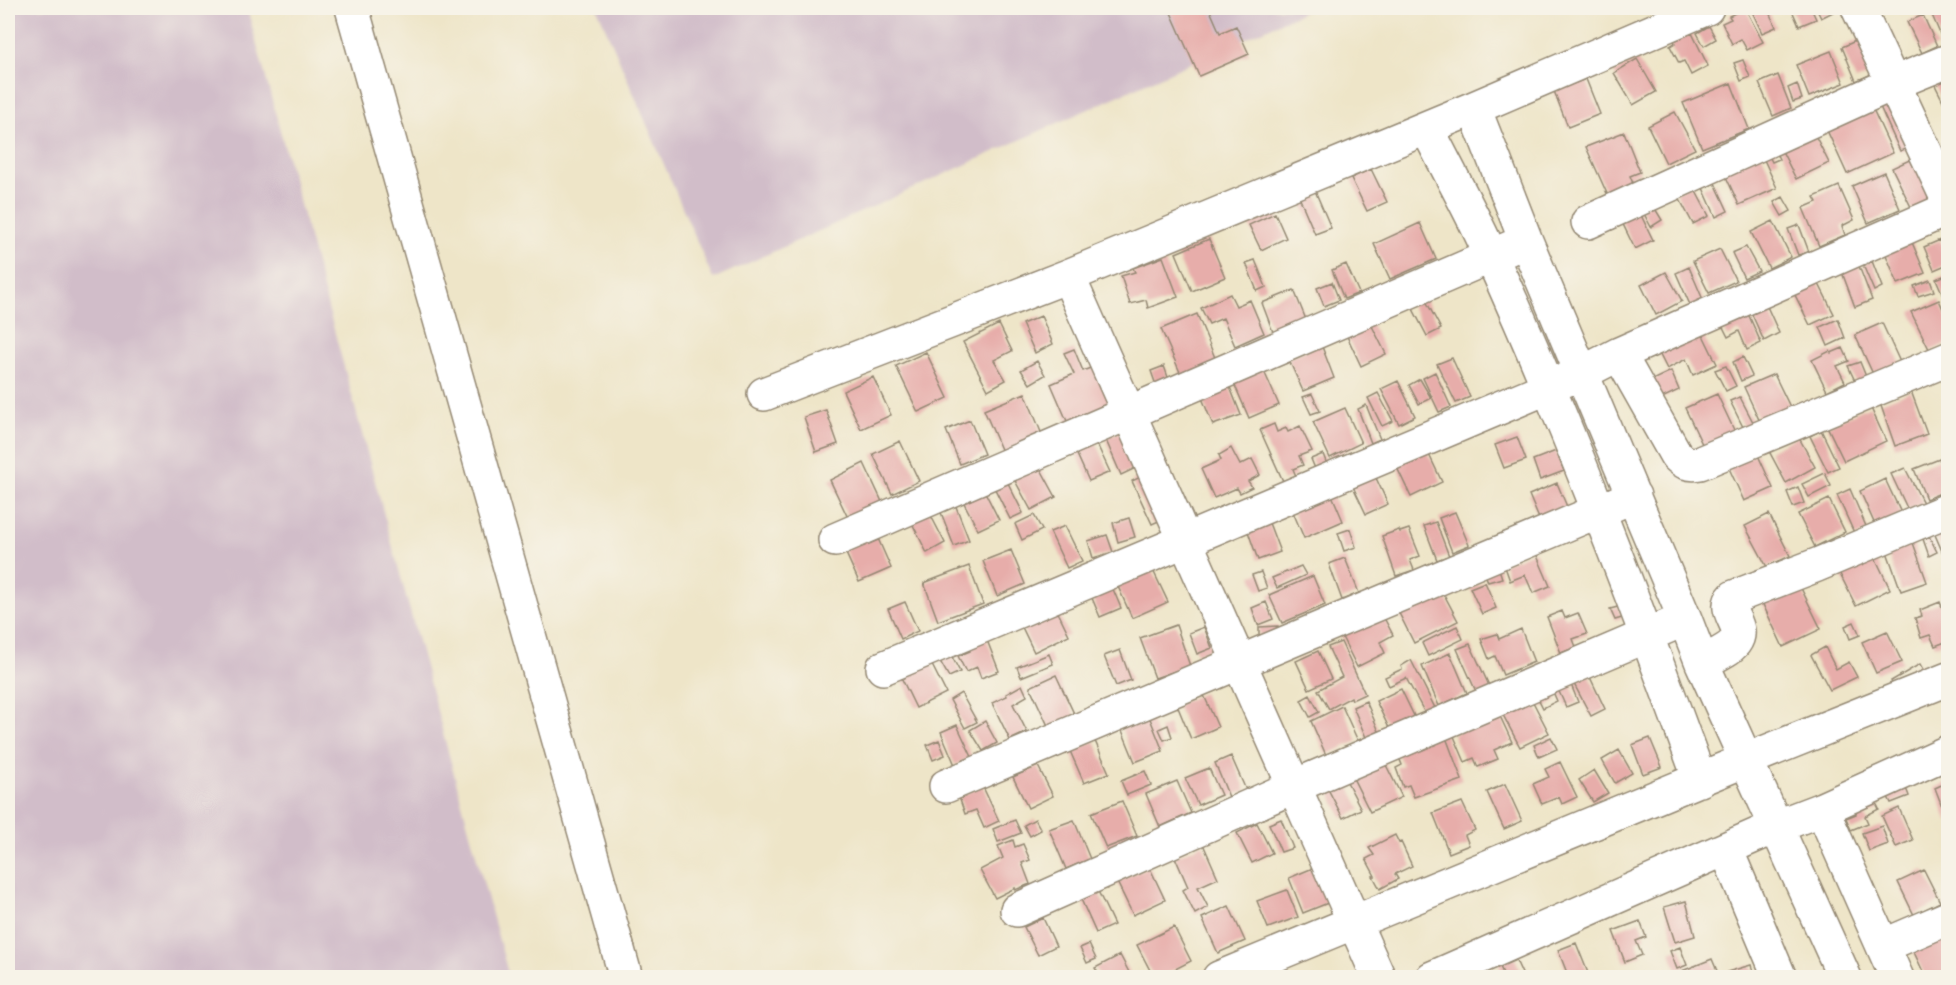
<svg xmlns="http://www.w3.org/2000/svg" width="1956" height="985" viewBox="0 0 1956 985" font-family="Caveat,sans-serif">
  <rect width="100%" height="100%" fill="#f7f3e8"/>
  <filter id="ink" filterUnits="userSpaceOnUse"><feTurbulence type="fractalNoise" baseFrequency=".0167" numOctaves="2"/><feDisplacementMap in="SourceGraphic" scale="12" xChannelSelector="R" yChannelSelector="G"/><feConvolveMatrix kernelMatrix="1 2 1 2 8 2 1 2 1" color-interpolation-filters="sRGB"/></filter>
  <filter id="wash" filterUnits="userSpaceOnUse"><feTurbulence type="fractalNoise" baseFrequency=".008" numOctaves="4" result="noise"/><feDisplacementMap in="SourceGraphic" scale="24" xChannelSelector="R" yChannelSelector="G"/><feGaussianBlur stdDeviation="1.35" result="paint"/><feColorMatrix in="noise" values="0 0 0 0 0 0 0 0 0 0 0 0 0 0 0 0 0 1.4 0 .05"/><feComposite in="paint" operator="in"/></filter>
  <g filter="url(#wash)">
    <rect width="100%" height="100%" fill="#eee5c8"/>
    <path fill="#d1bdc9" d="M8 8H247L509 977H8Z
      M597 8H1312L713 279Z"/>
    <g id="blocks">
      <path fill="#e7adaa" d="M1169 8H1209L1220 33 1236 26 1249 54 1199 76Z
        M1745 8 1763 42 1747 50 1741 39 1732 44 1722 23 1731 19 1729 16Z
        M1753 8H1767L1776 27 1762 33 1751 9Z
        M1791 8H1811L1816 19 1799 26Z
        M1816 8H1833L1835 11 1821 18Z
        M1929 8H1946L1948 14V41L1944 43Z
        M1923 15 1937 46 1922 53 1907 22Z
        M1709 26 1716 39 1704 46 1697 33Z
        M1692 33 1708 66 1691 75 1684 61 1679 63 1670 46 1675 43 1674 41Z
        M1860 39 1874 73 1856 81 1842 47Z
        M1831 51 1844 83 1809 97 1796 65Z
        M1637 59 1656 92 1633 105 1614 73Z
        M1743 60 1750 77 1741 81 1734 63Z
        M1948 73V111L1933 81Z
        M1778 75 1791 108 1773 116 1759 83Z
        M1586 79 1600 114 1568 127 1554 91Z
        M1731 83 1749 129 1702 148 1683 103Z
        M1797 84 1802 99 1793 102 1788 88Z
        M1890 94 1913 146 1900 151 1877 100Z
        M1872 107 1893 153 1847 174 1826 128Z
        M1675 112 1695 149 1666 163 1648 126Z
        M1812 129 1829 163 1796 179 1779 145Z
        M1624 132 1640 172 1630 176 1634 186 1609 198 1586 147Z
        M1773 147 1779 159 1772 162 1766 150Z
        M1760 151 1777 188 1739 205 1722 168Z
        M1916 157 1938 202 1914 213 1892 168Z
        M1371 169 1387 202 1367 211 1351 178Z
        M1884 172 1900 209 1868 223 1852 186Z
        M1715 183 1728 211 1716 217 1703 188Z
        M1692 184 1709 216 1693 224 1676 192Z
        M1313 186 1331 228 1315 234 1297 192Z
        M1839 186 1854 220 1842 226 1845 235 1819 246 1803 208 1817 202 1814 197Z
        M1783 197 1791 211 1782 216 1774 202Z
        M1651 202 1662 220 1651 227 1641 208Z
        M1637 207 1653 240 1635 249 1619 216Z
        M1275 213 1286 238 1261 250 1249 225Z
        M1773 221 1791 257 1769 268 1751 232Z
        M1420 223 1436 259 1390 279 1374 244Z
        M1799 225 1809 252 1798 255 1788 229Z
        M1209 239 1225 277 1192 291 1176 253Z
        M1911 240 1925 273 1898 284 1884 250Z
        M1940 240 1948 259V264L1934 270 1924 247Z
        M1746 247 1759 271 1744 278 1732 253Z
        M1720 249 1736 281 1709 293 1693 261Z
        M1163 257 1178 297 1148 308 1146 300 1130 304 1121 276 1135 272 1133 268Z
        M1255 260 1266 287 1257 291 1246 263Z
        M1857 261 1872 300 1855 307 1840 267Z
        M1872 261 1882 287 1874 291 1863 265Z
        M1346 264 1359 293 1344 299 1332 270Z
        M1689 267 1704 302 1691 307 1676 273Z
        M1666 272 1682 301 1656 315 1641 285Z
        M1946 275 1948 281V293L1943 295 1936 279Z
        M1816 278 1834 314 1810 325 1792 289Z
        M1930 280 1934 291 1918 296 1914 286Z
        M1332 282 1339 300 1324 306 1317 288Z
        M1294 290 1309 327 1276 340 1262 303Z
        M1230 294 1236 306 1250 300 1264 333 1235 346 1223 318 1209 324 1201 308Z
        M1425 299 1441 329 1427 336 1411 305Z
        M1939 300 1948 320V343L1930 351 1911 312Z
        M1765 302 1779 333 1764 341 1749 308Z
        M1746 309 1761 343 1747 350 1739 331 1728 337 1721 323Z
        M1197 314 1218 365 1183 379 1161 329Z
        M1041 316 1053 344 1035 353 1022 324Z
        M1838 319 1845 338 1828 346 1820 327Z
        M1370 322 1386 354 1361 366 1346 334Z
        M1882 323 1900 362 1873 374 1855 335Z
        M999 324 1012 351 994 360 1006 380 988 390 963 342Z
        M1701 331 1717 364 1693 375 1686 359 1667 369 1658 351Z
        M1321 344 1334 378 1303 391 1288 358Z
        M1843 348 1849 361 1837 366 1845 382 1827 391 1812 360 1830 351 1831 353Z
        M1074 349 1083 371 1100 364 1119 407 1070 428 1051 384 1074 374 1064 353Z
        M926 352 948 398 918 412 896 366Z
        M1743 357 1752 376 1741 381 1733 362Z
        M1452 358 1470 397 1456 403 1437 364Z
        M1037 361 1045 375 1030 384 1021 370Z
        M1860 362 1867 379 1856 383 1848 366Z
        M1164 366 1170 383 1157 388 1151 371Z
        M1726 366 1736 386 1726 391 1715 370Z
        M1263 369 1279 405 1249 418 1233 381Z
        M1671 371 1679 390 1660 399 1652 380Z
        M1435 372 1451 407 1439 412 1423 378Z
        M1948 373V395L1940 376Z
        M1774 374 1791 409 1761 424 1744 387Z
        M873 377 891 415 861 429 843 391Z
        M1420 379 1431 398 1419 404 1409 385Z
        M1398 381 1415 416 1399 424 1381 389Z
        M1228 382 1241 415 1213 425 1200 393Z
        M1911 391 1927 434 1895 446 1880 403Z
        M1025 393 1043 437 1003 454 984 410Z
        M1378 393 1393 421 1382 426 1368 398Z
        M1312 394 1320 411 1311 414 1303 397Z
        M1717 394 1735 432 1703 446 1685 408Z
        M1740 397 1754 424 1744 429 1730 401Z
        M1366 405 1380 439 1371 443 1358 409Z
        M1870 406 1886 441 1844 461 1827 426Z
        M1345 408 1361 443 1330 458 1313 422Z
        M826 410 838 444 816 452 804 417Z
        M970 420 984 454 960 464 946 430Z
        M1274 424 1277 432 1286 428 1288 432 1300 426 1312 451 1299 456 1303 465 1293 469 1296 476 1283 481 1260 430Z
        M1124 430 1140 466 1121 475 1105 438Z
        M1821 430 1839 467 1828 472 1810 436Z
        M1798 436 1815 467 1786 483 1769 451Z
        M1517 437 1526 460 1504 468 1495 445Z
        M1095 440 1110 472 1089 481 1075 450Z
        M900 441 919 481 892 494 873 454Z
        M1424 444 1442 482 1411 497 1393 459Z
        M1231 448 1240 465 1252 459 1260 475 1248 481 1252 487 1240 493 1237 488 1214 498 1201 469 1221 460 1219 455Z
        M1556 451 1564 471 1540 480 1533 460Z
        M1757 453 1773 488 1744 501 1728 466Z
        M1323 454 1328 467 1316 471 1311 459Z
        M1942 458 1948 473V490L1926 499 1914 469Z
        M864 463 883 504 849 520 830 480Z
        M1038 464 1056 497 1031 510 1013 477Z
        M1370 465 1388 504 1366 514 1348 476Z
        M1905 468 1923 503 1908 510 1891 474Z
        M1149 473 1170 516 1152 524 1132 481Z
        M1825 473 1831 486 1809 497 1802 484Z
        M1004 475 1023 513 1010 519 991 481Z
        M1885 479 1902 515 1876 527 1860 491Z
        M1557 483 1568 509 1540 521 1529 495Z
        M1798 487 1804 503 1793 507 1787 492Z
        M983 488 999 520 978 530 962 499Z
        M1329 488 1343 521 1304 538 1290 505Z
        M1850 489 1868 531 1856 537 1837 495Z
        M1829 499 1845 532 1815 547 1798 514Z
        M955 504 969 540 954 546 940 510Z
        M928 510 945 543 927 553 910 519Z
        M1455 512 1469 545 1452 552 1439 518Z
        M1769 514 1790 556 1767 567 1745 526Z
        M1034 515 1042 530 1022 540 1015 524Z
        M1266 515 1280 552 1258 560 1245 523Z
        M1129 518 1135 537 1118 542 1113 523Z
        M1436 522 1449 556 1437 560 1424 526Z
        M1948 523V565L1933 530Z
        M1065 526 1082 561 1067 568 1050 532Z
        M1350 529 1356 547 1344 551 1338 533Z
        M1409 529 1420 556 1410 560 1414 570 1396 576 1382 536 1399 530 1400 532Z
        M876 534 891 568 859 582 844 549Z
        M1107 535 1113 552 1093 558 1088 541Z
        M1929 536 1937 552 1929 556 1923 539Z
        M1912 540 1927 582 1901 591 1886 549Z
        M1011 550 1025 584 997 596 983 561Z
        M1535 551 1550 586 1533 593 1525 575 1510 581 1504 564Z
        M1873 553 1890 589 1856 606 1838 570Z
        M1345 558 1359 593 1342 600 1329 564Z
        M1497 563 1502 578 1488 582 1483 568Z
        M969 566 983 604 938 621 924 583Z
        M1151 566 1168 602 1132 618 1116 582Z
        M1301 566 1306 575 1277 588 1272 578Z
        M1261 572 1267 588 1258 591 1252 575Z
        M1313 576 1325 605 1282 623 1269 595Z
        M1797 580 1821 629 1783 647 1760 598Z
        M1110 582 1121 608 1100 617 1089 591Z
        M1485 582 1496 608 1482 614 1470 588Z
        M1439 585 1458 621 1414 643 1396 607Z
        M905 602 918 631 901 639 888 609Z
        M1266 602 1273 619 1258 625 1252 608Z
        M1940 602 1948 622V641L1935 646 1930 635 1921 638 1915 618 1922 616 1920 610Z
        M1618 607 1622 618 1615 620 1610 609Z
        M1056 608 1069 635 1034 652 1021 625Z
        M1562 611 1565 618 1578 613 1587 634 1573 639 1576 647 1561 653 1547 617Z
        M1383 616 1393 635 1380 642 1385 653 1357 667 1340 633Z
        M1854 622 1860 635 1850 639 1845 626Z
        M1176 625 1190 666 1155 678 1140 638Z
        M1278 626 1279 635H1259V627Z
        M1457 626 1463 639 1428 656 1422 643Z
        M1204 627 1212 648 1197 654 1189 633Z
        M1521 629 1534 662 1503 675 1495 656 1489 659 1481 639 1497 634 1499 639Z
        M1887 631 1902 662 1876 673 1862 642Z
        M985 635 999 671 981 678 977 667 966 672 958 656 970 651 967 643Z
        M1341 642 1365 694 1352 700 1351 697 1329 709 1318 690 1342 677 1328 647Z
        M1470 644 1491 690 1478 696 1457 649Z
        M1825 647 1836 669 1849 662 1857 677 1830 690 1811 655Z
        M1120 650 1131 680 1116 686 1104 656Z
        M1318 651 1331 679 1309 689 1296 661Z
        M1450 653 1467 693 1439 706 1422 666Z
        M1049 654 1053 664 1021 677 1017 667Z
        M951 655 960 672 949 677 940 661Z
        M1411 660 1437 712 1427 717 1406 678 1389 686 1385 677 1402 669 1401 666Z
        M930 661 946 693 916 708 900 675Z
        M1920 664 1928 678 1899 694 1891 681Z
        M1056 675 1076 718 1050 730 1030 687Z
        M1589 675 1605 709 1591 716 1573 682Z
        M1570 682 1578 702 1566 707 1557 687Z
        M1022 685 1027 696 1013 704 1027 732 1010 740 992 703 1007 696 1006 694Z
        M1550 685 1557 701 1543 708 1535 692Z
        M1401 689 1415 718 1390 730 1376 701Z
        M961 693 977 722 965 728 950 700Z
        M1203 693 1218 727 1191 739 1177 705Z
        M1310 695 1319 712 1310 717 1301 700Z
        M1531 698 1549 733 1520 747 1502 713Z
        M1366 701 1381 736 1368 742 1353 707Z
        M1342 706 1358 741 1326 755 1311 721Z
        M1499 714 1512 742 1494 750 1498 759 1478 767 1474 758 1465 762 1453 734Z
        M1149 716 1163 751 1135 762 1121 728Z
        M985 721 997 743 983 751 970 730Z
        M957 725 972 757 955 765 941 732Z
        M1168 725 1172 737 1164 740 1159 729Z
        M1444 732 1462 780 1414 797 1409 785 1403 787 1396 768 1402 765 1396 750Z
        M1551 737 1557 749 1539 757 1534 745Z
        M1650 738 1662 767 1643 774 1632 745Z
        M939 740 945 755 933 760 927 745Z
        M1095 741 1109 773 1084 783 1070 751Z
        M1619 750 1632 773 1615 783 1602 760Z
        M1231 756 1246 790 1229 797 1215 763Z
        M1383 759 1402 797 1370 812 1351 774Z
        M1560 762 1577 797 1562 804 1559 797 1542 804 1533 784 1549 777 1545 769Z
        M1038 766 1053 796 1028 808 1013 777Z
        M1209 768 1221 795 1198 805 1185 778Z
        M1594 770 1608 793 1593 802 1579 780Z
        M1145 771 1151 785 1127 795 1121 781Z
        M1345 778 1361 809 1343 818 1327 787Z
        M1177 781 1191 813 1160 827 1146 794Z
        M1948 782V822L1935 788Z
        M1904 783 1909 796 1891 803 1885 791Z
        M1505 784 1522 821 1504 829 1487 792Z
        M982 785 999 821 984 828 976 810 965 814 959 797Z
        M1874 799 1879 809 1865 816 1868 823 1851 830 1846 818 1856 814 1854 809Z
        M1122 801 1137 836 1106 848 1091 813Z
        M1462 802 1475 830 1465 835 1469 845 1449 853 1433 813Z
        M1899 808 1913 840 1896 847 1882 816Z
        M1035 819 1041 830 1030 836 1024 825Z
        M1281 819 1293 848 1281 852 1269 824Z
        M1015 820 1021 833 998 842 993 829Z
        M1074 820 1090 859 1066 869 1049 829Z
        M1257 823 1272 853 1252 863 1237 833Z
        M1882 826 1888 844 1869 851 1862 833Z
        M1395 835 1399 843 1401 842 1412 866 1395 874 1398 879 1380 889 1373 876H1375L1366 859 1374 855 1369 848Z
        M1013 840 1015 847 1023 844 1030 860 1022 863 1030 884 1015 890V888L995 898 980 870 1003 858 998 846Z
        M1203 844 1218 878 1198 887 1208 907 1195 914 1183 890 1188 887 1175 857Z
        M1149 866 1165 900 1133 915 1117 882Z
        M1313 868 1328 903 1303 913 1289 878Z
        M1924 870 1940 902 1914 915 1898 882Z
        M1097 889 1114 925 1096 933 1080 897Z
        M1287 890 1298 917 1268 928 1257 901Z
        M1686 901 1695 936 1675 942 1664 907Z
        M1229 906 1245 941 1218 953 1202 918Z
        M1043 918 1056 946 1038 955 1024 927Z
        M1640 921 1646 937 1636 941 1642 955 1625 962 1613 931Z
        M1174 927 1191 961 1158 978H1154L1137 945Z
        M1948 933V976L1926 978 1913 950Z
        M1576 943 1590 978H1569L1558 950Z
        M1089 944 1096 959 1087 963 1080 948Z
        M1680 947 1687 965 1677 969 1670 951Z
        M1120 955 1132 978H1101L1095 968Z
        M1514 956 1524 978H1500L1504 976 1498 962Z
        M1712 959 1720 978H1685L1682 971Z
        M1751 965 1755 978H1729L1727 972Z"/>
    </g>
  </g>
  <g filter="url(#ink)">
    <use href="#blocks" fill-opacity="0" stroke="#948873" stroke-width="1.5"/>
    <g fill="none" stroke-linecap="round" stroke-linejoin="round">
      <g stroke="#948873" stroke-width="36">
        <path id="minor" d="M352 8 626 978
          M1858 8 1948 200
          M1474 108 1526 241 1685 619 1702 663 1845 978
          M1427 128C1448 171 1473 214 1492 258 1569 428 1636 604 1700 780
          M1588 222 1894 83 1948 61
          M1068 276 1379 978
          M1619 354 1676 455C1684 463 1689 465 1700 463L1948 359
          M764 394 1068 276 1474 108 1707 8
          M835 540 1526 241
          M1702 663C1712 657 1728 651 1735 642 1747 626 1720 611 1734 597L1817 565 1948 510
          M883 668 1582 373 1619 354 1948 209
          M946 786 1634 496
          M1822 809 1897 978
          M1726 849 1780 978
          M1017 910 1295 786 1685 619
          M1883 946 1948 918
          M1219 978 1746 760 1948 679
          M1432 978 1775 827 1822 809 1948 752"/>
      </g>
      <use href="#minor" stroke="#fff" stroke-width="33"/>
    </g>
  </g>
  <rect width="1956" height="985" fill="none" stroke="#f7f3e8" stroke-width="30"/>
</svg>
